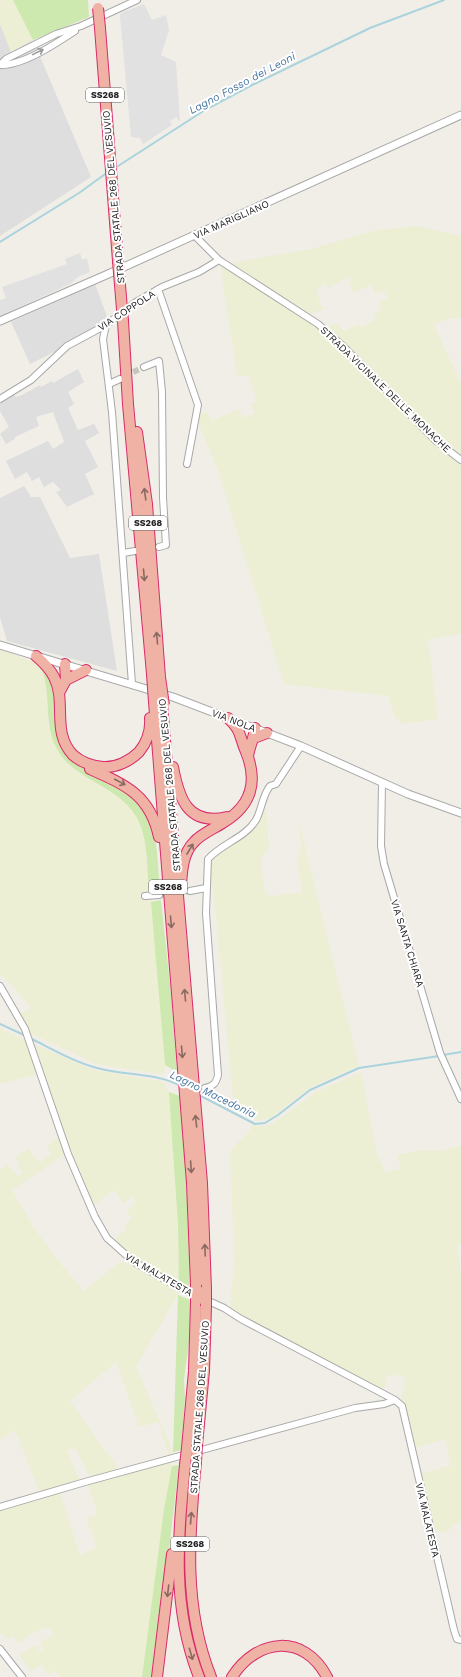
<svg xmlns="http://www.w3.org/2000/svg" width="461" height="1677" viewBox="0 0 461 1677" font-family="'Work Sans',sans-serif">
  <rect width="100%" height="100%" fill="#f1eee8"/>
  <path fill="#dfdede" d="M0 24 11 51 33 40 91 177 0 236Z
    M95 284 111 327 77 343 58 357 54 352 30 364 11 322Z
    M78 369 84 382 68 392 74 404 68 408 78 430 94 424 99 433 85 441 98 467 85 474 94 494 67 507 56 492 61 490 53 482 44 487 39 477 32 481 27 472 15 479 6 461 48 441 53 449 64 442 53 412 36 417 39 426 15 437V439L6 444 0 434 9 427 0 411V401L13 394 16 397 22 395 40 385 41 387 52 381 53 383Z
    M24 486 31 497H40L70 558 99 554 117 671 7 641 0 617V498Z"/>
  <path fill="#edefd4" d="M0 0H13L33 40 11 52 0 24Z
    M417 226 461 236V318L447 319 434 325 461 384V458L447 448 327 329 335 323 344 331 359 324 361 327 376 320 373 314 381 310 378 303 387 298 384 291 375 294 371 285 353 293 348 277 328 288 326 283 317 289 319 299 324 309 309 314 289 300H287L232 266 236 262 310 249 377 230Z
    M220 264 324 331 461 462V634L428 639 438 719 402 724 395 717 388 696 284 684 218 471 199 425 200 414 207 412 211 421 239 409 243 418 255 413 251 404 257 401 248 376H237Z
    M0 650 35 662 40 666 46 680 48 724 62 756 74 770 123 800 134 812 139 823 144 839 154 924 165 1065 164 1075 96 1064 30 1033 21 1013 31 1009 18 992 0 974Z
    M266 807 269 847 261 859V863L265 893 270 896 302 892 297 859 301 848 299 821 359 1066 311 1087 272 1117 263 1120 254 1119 234 1109 213 886 209 885 210 865 213 856 249 833 261 819Z
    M0 1028 27 1041 38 1074 0 1084Z
    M35 1045 94 1070 165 1082V1087L169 1092 172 1123 178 1225 179 1284 129 1256 113 1241 126 1229 124 1227 132 1218 126 1211 136 1203 132 1197 123 1204 114 1190 92 1206 68 1149Z
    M361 1072 377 1154 386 1173 401 1169 397 1156 401 1154 424 1150 441 1151 461 1145V1244L457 1245 461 1271V1520L445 1533 432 1530 429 1517 433 1515V1513H428L420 1474 451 1465 445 1439 415 1448 401 1398 405 1383 403 1375 395 1376 393 1374 385 1378 387 1382 383 1390 233 1312 230 1307 234 1260 230 1153 234 1146 248 1133 252 1125 263 1126 273 1124 316 1092Z
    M59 1137 65 1154 12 1190 33 1226 56 1258 84 1291 121 1261 123 1264 128 1261 178 1289V1295L136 1366 173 1452 169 1456 158 1422 139 1427 116 1362 70 1401 120 1471 91 1478 75 1448 67 1451 80 1481 40 1493 15 1430 0 1440V1170L7 1165 18 1176 23 1173 17 1164 19 1162 15 1158 28 1148 39 1162 51 1155 47 1145Z
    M169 1462 172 1466 164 1509 142 1677H60L55 1670 48 1675 42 1665 31 1671 19 1655 36 1645 40 1652 44 1650 40 1642 54 1635 49 1627 37 1631 18 1643 13 1636 5 1640 3 1633 0 1634V1509L60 1493 80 1555 97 1547 86 1518 98 1514 87 1484Z"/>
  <path fill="#cde9b0" d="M13 0H88L89 17 33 40Z
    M42 665C45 672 52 680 53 687 56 710 51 731 65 752 75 766 92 772 108 780 159 803 156 840 160 890L149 891C147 869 148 843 139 822 123 786 76 783 57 749 42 721 53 692 40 666Z
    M161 900 171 993 177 1072 165 1065 151 902Z
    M169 1092 180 1096 187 1196 190 1290 179 1284 178 1225Z
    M178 1295 190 1300 189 1341 184 1380 185 1399 181 1450 173 1452Z
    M179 1465 154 1677H142L164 1509 172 1466Z"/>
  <path fill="#e1e1e1" d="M144 4 152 20 166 15 169 30 161 55 176 62 180 120 179 121 176 117 170 121 172 125 143 144 140 138 131 137 120 16 121 13Z
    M80 253 82 260 87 258 90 272 78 277 70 284 0 316V300L6 298 2 287 67 264 65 259Z"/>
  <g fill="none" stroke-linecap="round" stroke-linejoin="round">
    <path stroke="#aad3dd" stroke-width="2" d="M115 168 205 110 252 85 370 28 444 0
      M0 242 79 193 108 172
      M0 1024 26 1036
      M30 1038C52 1049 74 1062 97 1068 125 1076 155 1072 181 1086
      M443 1055 461 1052
      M199 1095 255 1124 265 1123 278 1115 310 1090 359 1068 439 1056"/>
    <path stroke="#c7c5c0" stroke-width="6" stroke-dasharray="6 3" stroke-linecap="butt" d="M125 376 144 367
      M159 895 190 891"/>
    <g stroke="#a8a8a8" stroke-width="8">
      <path id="minor" d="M0 65 6 59 56 34 81 26 137 0
        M1 65C24 65 57 43 75 31
        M194 235 219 260 318 324 343 346 435 440 461 460
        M158 289 198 405 187 464
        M106 325 103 339 112 412 132 684
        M144 367 159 361 162 392 163 498 166 545 159 547
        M109 384 120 379
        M0 399 31 380 67 346 106 325 136 302 162 287 199 272 219 260
        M123 553 135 551
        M382 783 381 846 384 864 440 1053 461 1099
        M190 891 206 888
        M145 896 159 895
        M0 986 25 1029 68 1154 95 1217 107 1238 134 1262 178 1287 224 1308 241 1319 395 1400
        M205 1088C213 1086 216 1084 218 1075L206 913 208 859C221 844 245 838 256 820 262 809 262 796 270 786L276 784 301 746
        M0 1507 85 1482 355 1408 384 1404 395 1400 402 1406 454 1630 457 1639 461 1640
        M0 1649 22 1677"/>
    </g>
    <g stroke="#a8a8a8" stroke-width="9">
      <path id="tertiary" d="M0 321 106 275 461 115
        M0 645 173 697 301 746 408 794 461 813"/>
    </g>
    <g stroke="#d82c6a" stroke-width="12">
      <path id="trunk" d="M100 28 118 261
        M123 321 128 404 152 674
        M137 432 147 504 160 677
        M36 656C43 662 50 669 54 677 67 702 51 732 73 755 82 763 92 766 103 767 116 768 130 761 139 752 147 742 151 730 150 718
        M66 680 86 670
        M59 693 66 680 65 664
        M154 702 192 1183 196 1285
        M162 704 202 1183 206 1289
        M254 738 267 733
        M248 757C249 747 254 739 255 728
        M173 767C179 799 188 826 227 817
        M90 769C126 785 150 795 159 837
        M181 885C182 870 183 853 194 842 202 833 214 829 224 822 252 805 258 781 246 752 239 736 242 731 228 718
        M197 1445 204 1371 206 1306
        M187 1448 194 1371 196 1302
        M196 1462C189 1535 183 1607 211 1677
        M185 1465C178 1538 171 1606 199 1677
        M157 1677 172 1554
        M232 1677C257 1638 304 1633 327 1677"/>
    </g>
    <use href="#minor" stroke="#fff" stroke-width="6"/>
    <use href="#tertiary" stroke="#fff" stroke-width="7"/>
    <use href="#trunk" stroke="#f0b2a4" stroke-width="10"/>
    <g stroke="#d82c6a" stroke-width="12" stroke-linecap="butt">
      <path id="trunk-bridge" d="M98 8 100 28
        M118 261 123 321
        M152 674 154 702
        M160 677 164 705
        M196 1285V1302
        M206 1289V1306
        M196 1462 197 1445
        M185 1465 187 1448"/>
    </g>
    <use href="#trunk-bridge" stroke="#f0b2a4" stroke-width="10"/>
  </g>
  <defs><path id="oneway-shaft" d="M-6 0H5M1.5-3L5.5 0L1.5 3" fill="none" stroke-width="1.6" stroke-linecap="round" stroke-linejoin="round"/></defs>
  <use stroke="#9b9b9b" href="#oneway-shaft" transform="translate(38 52) rotate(-26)"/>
  <g stroke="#886a62">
    <use href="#oneway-shaft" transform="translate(145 494) rotate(-98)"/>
    <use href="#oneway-shaft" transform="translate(144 575) rotate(85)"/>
    <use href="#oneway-shaft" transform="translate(157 638) rotate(-95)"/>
    <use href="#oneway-shaft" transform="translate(120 782) rotate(28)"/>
    <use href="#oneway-shaft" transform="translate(190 849) rotate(-59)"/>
    <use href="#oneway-shaft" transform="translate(171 922) rotate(85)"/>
    <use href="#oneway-shaft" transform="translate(185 995) rotate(-95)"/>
    <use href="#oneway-shaft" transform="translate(182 1052) rotate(85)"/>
    <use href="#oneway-shaft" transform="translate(196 1121) rotate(-96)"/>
    <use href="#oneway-shaft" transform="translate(191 1167) rotate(86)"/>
    <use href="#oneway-shaft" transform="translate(205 1250) rotate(-92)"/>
    <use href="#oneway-shaft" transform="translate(191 1518) rotate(-85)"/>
    <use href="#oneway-shaft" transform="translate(168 1591) rotate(97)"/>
    <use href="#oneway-shaft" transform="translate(191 1654) rotate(74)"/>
  </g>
  <g text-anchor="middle" stroke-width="4" stroke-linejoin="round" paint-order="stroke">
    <g fill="#fff" stroke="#646464" stroke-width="1">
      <rect x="86" y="88" width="38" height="14" rx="3"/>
      <rect x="129" y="516" width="38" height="14" rx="3"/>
      <rect x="149" y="880" width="38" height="14" rx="3"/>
      <rect x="171" y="1537" width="38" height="14" rx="3"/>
    </g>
    <g font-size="9" font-weight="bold" fill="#212121">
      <text x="105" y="98">SS268</text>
      <text x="148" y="526">SS268</text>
      <text x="168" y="890">SS268</text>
      <text x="190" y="1547">SS268</text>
    </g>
    <g font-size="10" fill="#212121" stroke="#fff">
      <text transform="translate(113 197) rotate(-95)" y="4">STRADA STATALE 268 DEL VESUVIO</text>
      <text transform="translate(231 219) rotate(-24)" y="4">VIA MARIGLIANO</text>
      <text transform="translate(126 310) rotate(-33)" y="4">VIA COPPOLA</text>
      <text transform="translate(386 389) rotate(44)" y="4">STRADA VICINALE DELLE MONACHE</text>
      <text transform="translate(234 720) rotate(21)" y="4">VIA NOLA</text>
      <text transform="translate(169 785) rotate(-95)" y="4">STRADA STATALE 268 DEL VESUVIO</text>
      <text transform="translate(408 943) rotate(73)" y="4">VIA SANTA CHIARA</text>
      <text transform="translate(159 1274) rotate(30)" y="4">VIA MALATESTA</text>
      <text transform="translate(199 1407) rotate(-86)" y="4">STRADA STATALE 268 DEL VESUVIO</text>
      <text transform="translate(428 1520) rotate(77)" y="4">VIA MALATESTA</text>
    </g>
    <g font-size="11" font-style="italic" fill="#4876a0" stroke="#fff">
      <text transform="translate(242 83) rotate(-28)" y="4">Lagno Fosso dei Leoni</text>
      <text transform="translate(213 1094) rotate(26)" y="4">Lagno Macedonia</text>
    </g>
  </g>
</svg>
